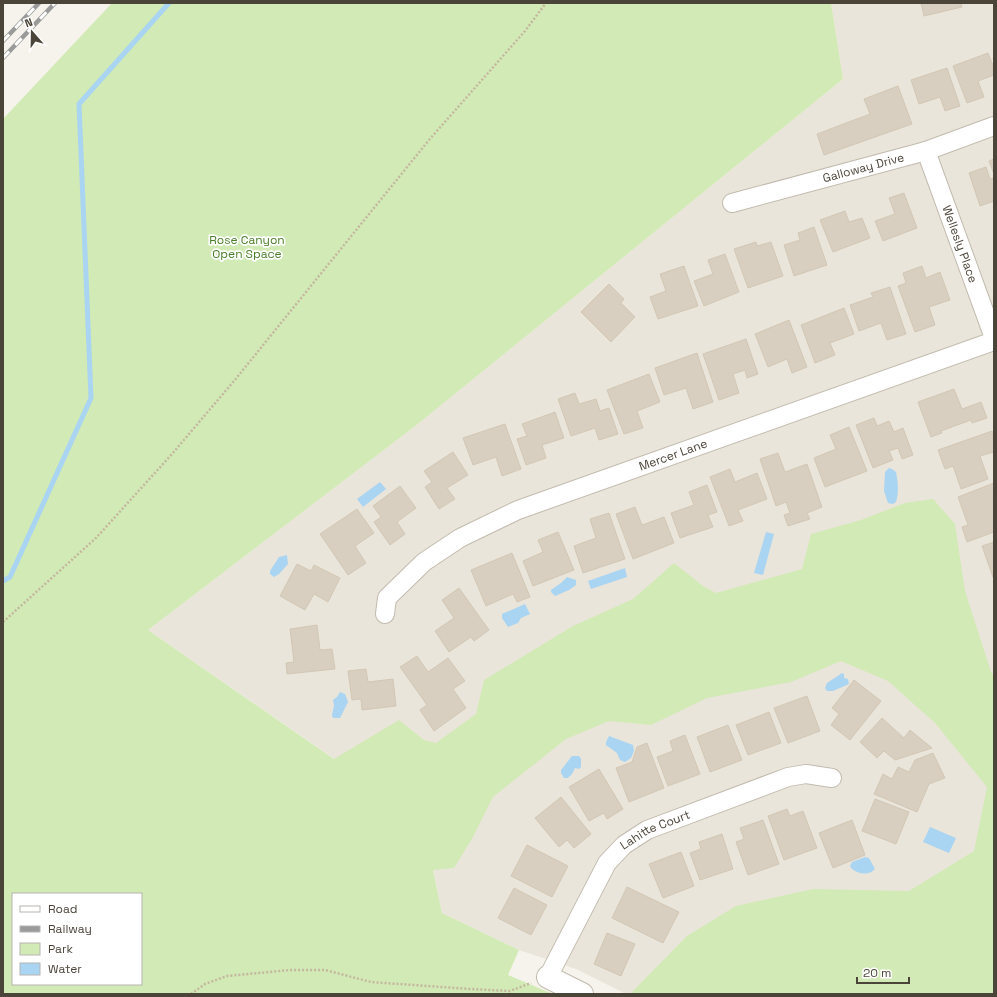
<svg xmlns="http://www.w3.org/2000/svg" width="997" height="997" viewBox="0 0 997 997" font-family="'Space Grotesk',sans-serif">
  <rect width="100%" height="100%" fill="#f6f3ec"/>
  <path fill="#eae5da" d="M831 3H994V994H626L576 969 519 950 442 913 423 820 148 630 414 427 843 79Z"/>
  <path fill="#d2eab5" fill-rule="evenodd" d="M112 3H831L843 79 414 427 148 630 334 759 399 720 424 740 436 743 476 714 484 680 573 626 633 599 674 563 703 586 716 593 802 569 811 534 861 520 905 503 933 499 955 524 965 591 991 672 994 675V994H630L687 936 736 906 813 889 909 891 974 851 987 787 935 723 888 681 841 661 791 682 707 698 651 725 609 721 566 739 493 797 473 837 454 868 433 870 442 913 519 950 508 975 553 994H3V119ZM13 894H141V984H13Z"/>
  <path fill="#a9d4f2" d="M889 468 892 469 896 472C898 482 899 492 896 502L893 504 888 503 884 491 885 472Z
    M380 482 386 489 363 507 357 499Z
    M766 532 774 534 763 575 754 573Z
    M287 555 288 564 279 574 274 577 270 574V571L279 557Z
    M625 568 627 577 591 589 588 581Z
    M567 577 576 580V585L569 590 555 596 551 592V590L561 583Z
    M525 604 530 614 521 618 518 623 508 627 502 618V614Z
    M842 673 844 674V678L848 679 849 684 833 691H827L825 688 827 683Z
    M340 692 345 694 348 702 340 718H333L332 715 334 706 333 700 337 697Z
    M609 736 633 745 634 751 631 758 625 762 620 760 617 753 606 745V742Z
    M572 756H579L581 759V767L579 769 575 768 572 774 568 778H564L561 773V770Z
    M930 827 956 838 949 853 923 842Z
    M865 857 869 858 875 869C869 876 858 874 852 869L850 866 852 862Z"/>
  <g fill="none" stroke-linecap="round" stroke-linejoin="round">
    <path stroke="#a9d4f2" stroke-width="5" d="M3 581 10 577 91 398 79 104 169 3"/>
  </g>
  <path fill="#d8cfc1" stroke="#d3c7b4" d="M921 3H961L962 7 924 16Z
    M988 53 994 68V75L978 81 984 97 967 103 953 66Z
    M947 68 960 106 945 111 940 97 919 104 911 80Z
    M898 86 912 124 824 155 817 134 870 114 864 99Z
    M994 159V174L989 161Z
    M986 167 990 179 994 178V201L980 206 969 173Z
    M904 193 917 228 883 241 875 221 895 214 889 198Z
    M845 211 849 222 862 218 870 238 833 252 820 220Z
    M814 227 827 265 794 276 784 245 800 240 798 233Z
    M756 242 757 246 771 242 783 276 748 288 734 249Z
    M725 254 739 292 704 306 694 281 713 274 708 260Z
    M684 266 698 306 658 319 650 297 666 291 660 274Z
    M922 266 926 278 940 272 950 300 929 307 935 325 915 332 898 286 906 283 903 273Z
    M609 284 624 299 621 303 635 317 611 342 581 312Z
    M890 287 906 334 887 340 881 323 859 331 850 305 873 297 871 293Z
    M844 308 854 334 830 343 835 355 815 363 801 325Z
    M789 320 807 367 792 373 787 359 768 367 755 334Z
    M746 339 758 374 747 378 745 370 733 374 739 393 719 400 703 354Z
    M697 353 713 402 693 409 686 388 664 395 655 368Z
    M649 374 660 402 637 411 643 428 624 434 607 390Z
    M954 389 962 409 981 402 987 418 972 423 971 420 941 431 942 433 931 437 918 402Z
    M575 393 579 404 596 399 600 411 609 408 618 434 599 440 595 428 571 436 558 399Z
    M555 412 564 438 542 445 546 458 526 465 517 439 527 436 522 424Z
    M874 418 877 426 889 421 894 432 903 428 913 455 902 459 898 448 889 451 893 460 873 468 856 425Z
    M505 424 521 469 502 476 496 457 473 465 463 438Z
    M849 427 867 471 825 487 814 458 836 449 830 435Z
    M992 431 994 436V452L980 456 988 479 961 489 953 466 945 469 938 450Z
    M453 452 468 475 447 488 455 499 439 509 425 487 432 482 424 471Z
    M778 453 785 472 807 464 822 507 807 513 810 519 788 526 784 515 790 513 786 502 776 506 760 459Z
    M730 469 735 482 757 473 767 499 738 510 743 521 729 526 710 477Z
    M994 483V499L993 500 994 503V532L967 542 962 527 968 525 958 497Z
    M707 485 717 512 708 515 713 527 680 538 671 513 694 505 689 492Z
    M400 486 416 508 397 522 405 534 390 545 374 522 381 517 373 506Z
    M635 507 642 525 664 517 674 543 633 559 616 514Z
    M357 509 374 533 355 546 366 563 348 575 320 534Z
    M609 513 625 559 583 573 574 546 596 538 590 519Z
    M558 532 574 570 533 586 523 561 543 552 538 540Z
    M994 542V580L982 546Z
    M512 553 530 597 517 602 513 594 486 606 471 570Z
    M297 564 311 571 314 565 340 578 328 602 314 594 305 610 280 596Z
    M459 588 489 630 474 641 471 637 449 652 435 631 454 618 442 600Z
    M317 625 320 650 332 649 335 669 287 674 286 663 294 662 290 629Z
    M417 656 428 672 448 658 465 681 453 689 466 708 434 731 420 710 427 705 400 667Z
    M366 669 368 682 393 679 396 706 362 710 361 699 352 700 348 671Z
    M854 680 881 701 850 740 831 725 839 714 832 708Z
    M807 696 820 731 788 743 774 708Z
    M769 712 781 743 748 755 736 725Z
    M882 718 904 738 910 730 932 748 895 760 884 751 877 758 860 742Z
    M728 725 742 760 710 772 697 737Z
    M685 735 700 774 668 786 657 757 673 751 670 741Z
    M647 743 664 788 629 802 616 768 632 762 637 747Z
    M933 753 945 778 929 784 917 812 874 794 883 774 892 779 898 767 909 772 915 760Z
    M599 769 623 809 607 819 604 813 589 821 569 787Z
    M561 797 591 834 574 848 567 840 559 847 535 818Z
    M875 799 909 812 896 844 862 831Z
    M787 809 790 816 803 811 817 848 784 860 768 816Z
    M763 820 779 864 748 875 736 842 744 839 740 828Z
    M852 820 865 855 833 868 819 833Z
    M722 834 733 869 700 880 690 853 701 849 699 842Z
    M527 845 568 866 552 897 511 876Z
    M681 852 694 886 663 898 649 864Z
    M627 887 679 912 663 943 612 918Z
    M514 888 547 905 531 935 498 918Z
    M607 933 635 944 621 976 594 964Z"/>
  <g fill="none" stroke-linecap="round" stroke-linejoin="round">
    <g stroke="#c2bbae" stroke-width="20">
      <g id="minor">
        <path id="s1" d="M926 151 994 338"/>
        <path id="s2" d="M732 203 926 151 994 126"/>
        <path id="s3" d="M385 614 387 598 424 562 460 538 518 510 994 341"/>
        <path id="s4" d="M548 977 607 863 624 845 647 830 788 777 806 774 832 778"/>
      </g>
    </g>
    <g stroke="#c2bbae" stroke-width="24">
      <path id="tertiary" d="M548 977 582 994"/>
    </g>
    <path stroke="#c4b79f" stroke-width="2.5" stroke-dasharray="2 2" stroke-linecap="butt" d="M3 622 96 538 172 454 234 381 429 140 525 31 546 3
      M191 994 205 984 227 976 290 970H325L371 982 470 989 510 991 531 983"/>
    <use href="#minor" stroke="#fff" stroke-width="18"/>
    <use href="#tertiary" stroke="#fff" stroke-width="22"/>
    <g stroke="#9a9a9a" stroke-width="4.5">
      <path id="rail" d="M3 41 39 3
        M3 58 55 3"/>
    </g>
    <use href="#rail" stroke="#fff" stroke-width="3" stroke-dasharray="9" stroke-linecap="butt"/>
  </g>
  <g text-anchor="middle" stroke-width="3.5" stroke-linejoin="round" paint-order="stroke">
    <g font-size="12" fill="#4b4439" stroke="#fff">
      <text dy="4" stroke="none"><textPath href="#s2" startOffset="136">Galloway Drive</textPath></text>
      <text dy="4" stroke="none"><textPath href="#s1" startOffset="99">Wellesly Place</textPath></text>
      <text dy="4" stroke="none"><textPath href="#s3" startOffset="340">Mercer Lane</textPath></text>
      <text dy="4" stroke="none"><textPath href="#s4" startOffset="188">Lahitte Court</textPath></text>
    </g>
    <g font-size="12" fill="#4a7f2a" stroke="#fff">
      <text x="247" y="244">Rose Canyon<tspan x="247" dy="14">Open Space</tspan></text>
    </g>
  </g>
  <rect width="997" height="997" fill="none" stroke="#4b4439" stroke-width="8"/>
  <rect x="12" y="893" width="130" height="92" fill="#ffffff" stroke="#b7b4b0"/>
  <rect x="20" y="906" width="20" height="6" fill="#ffffff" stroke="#b7b4b0"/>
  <text x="48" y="913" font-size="12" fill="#4b4439">Road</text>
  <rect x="20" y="926" width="20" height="6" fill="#9a9a9a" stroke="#b7b4b0"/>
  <text x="48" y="933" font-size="12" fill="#4b4439">Railway</text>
  <rect x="20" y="943" width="20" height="12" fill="#d2eab5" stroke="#b7b4b0"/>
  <text x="48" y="953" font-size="12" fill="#4b4439">Park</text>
  <rect x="20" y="963" width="20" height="12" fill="#a9d4f2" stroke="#b7b4b0"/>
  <text x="48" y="973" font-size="12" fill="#4b4439">Water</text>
  <g transform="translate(32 32) rotate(340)" stroke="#ffffff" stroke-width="3" paint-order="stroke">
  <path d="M0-3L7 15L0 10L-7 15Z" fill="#4b4439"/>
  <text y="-6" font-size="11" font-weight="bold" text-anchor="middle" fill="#4b4439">N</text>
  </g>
  <path d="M857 977v6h52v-6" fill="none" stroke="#4b4439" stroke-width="2"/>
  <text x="863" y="977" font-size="12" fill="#4b4439" stroke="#ffffff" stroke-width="3" paint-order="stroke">20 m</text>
</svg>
